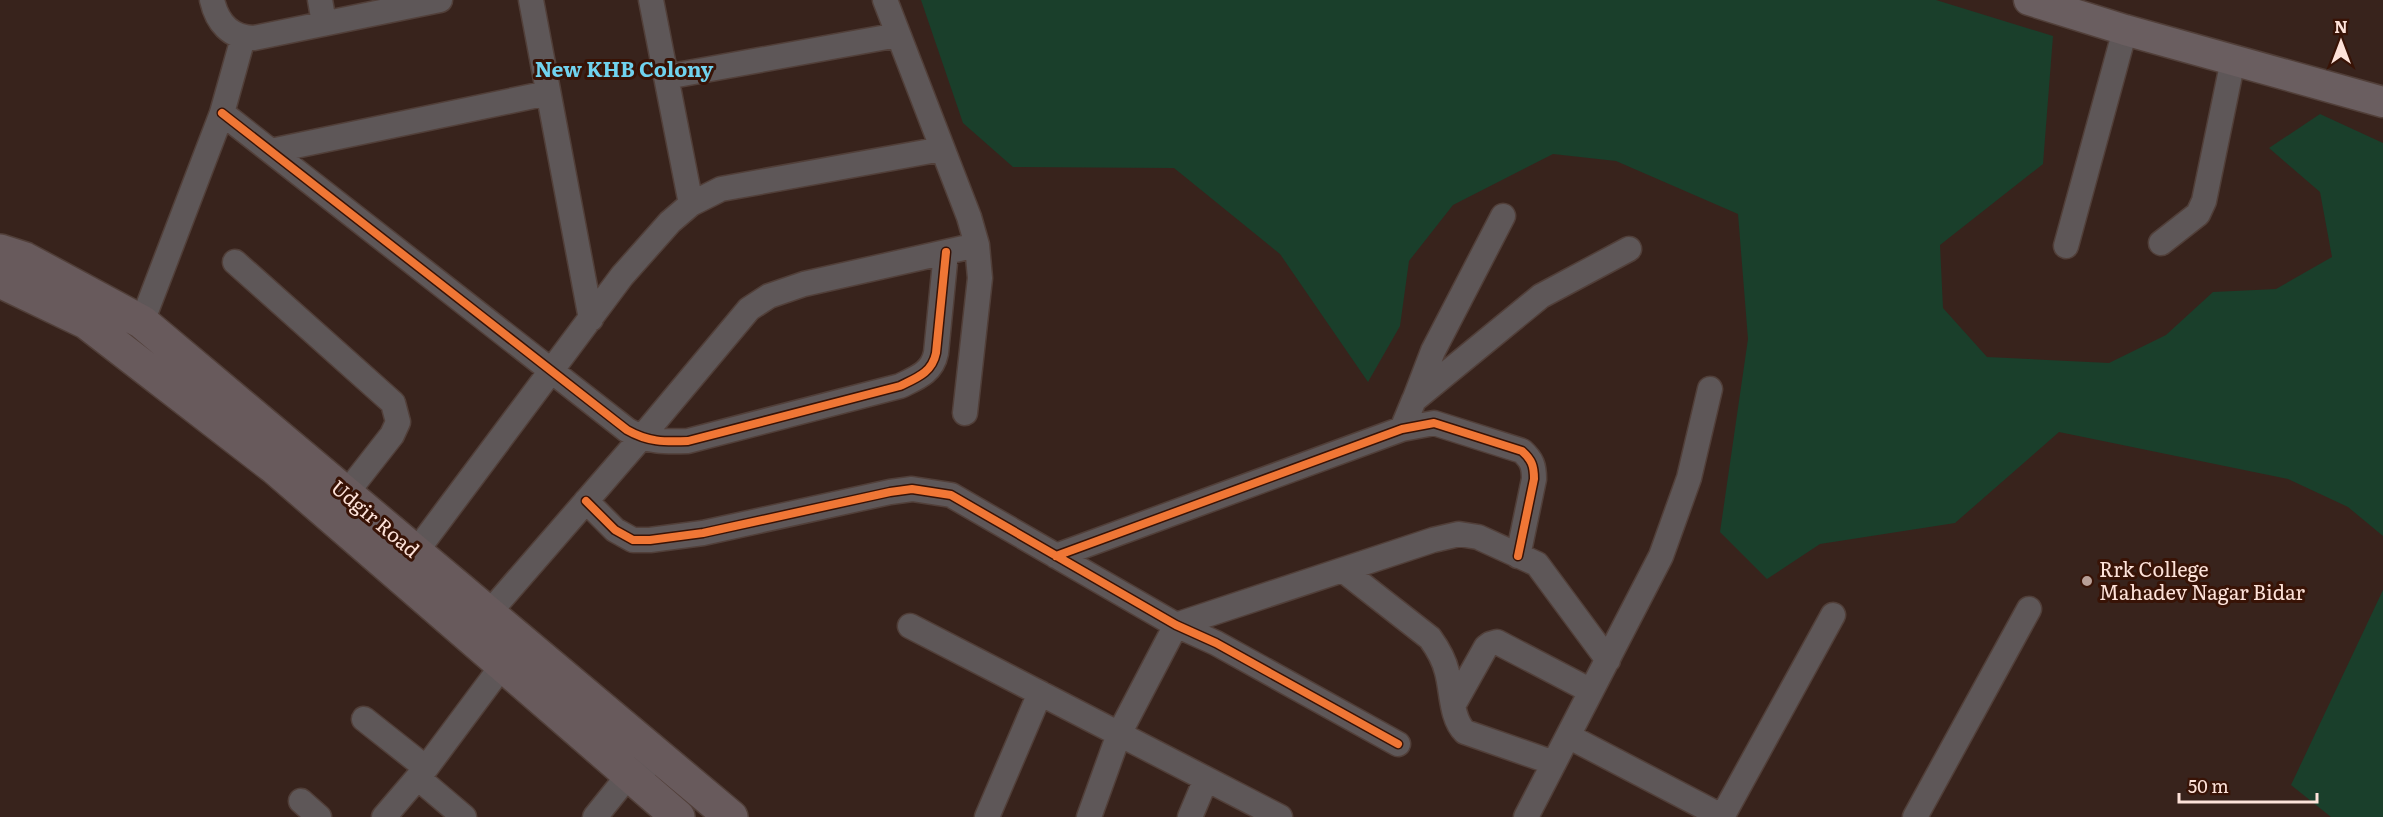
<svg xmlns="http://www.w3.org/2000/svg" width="2383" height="817" viewBox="0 0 2383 817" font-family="Literata,serif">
  <rect width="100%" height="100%" fill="#38231c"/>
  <path fill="#1a3f2b" d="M921 0H1936L2053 36 2043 164 1940 245 1943 308 1987 357 2109 363 2166 335 2213 292 2276 289 2332 257 2320 192 2269 148 2320 114 2383 143V536L2348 507 2288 479 2059 432 1955 523 1820 544 1767 579 1720 532 1748 339 1738 214 1616 161 1553 154 1453 205 1409 261 1400 326 1368 382 1280 254 1174 168 1013 167 963 123Z
    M2383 590V817H2331L2291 785Z"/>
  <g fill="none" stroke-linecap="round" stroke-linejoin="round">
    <g stroke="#513f39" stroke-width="27">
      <path id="minor" d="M212 0C217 22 230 38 254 38L440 0
        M320 0 324 23
        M531 0 591 319
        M651 0 691 204
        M885 0 969 217 977 245 980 278 965 413
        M666 77 898 35
        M222 113 627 430C648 442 664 442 688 441L900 386C916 378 932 373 936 353L946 252
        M271 151 548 93
        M2161 243 2198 214 2204 201 2233 60
        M2066 246 2125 30
        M235 262 393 403 398 422 392 435 345 495
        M142 322 222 113 243 38
        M1415 398 1433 351 1503 216
        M1402 429 1414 400 1541 296 1629 249
        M586 501 615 530 633 540H650L703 533 890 492 912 489 951 495 1176 625 1216 643 1398 744
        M415 553 622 276 670 222 691 204 721 189 942 149
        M1056 556 1402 429 1434 423 1522 451C1532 460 1534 466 1534 479L1518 556
        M1343 570 1430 638C1438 649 1444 659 1447 672 1452 690 1451 719 1465 732L1554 763
        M488 614 641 438 749 309 769 296 804 284 977 245
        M910 626 1280 817
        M1454 704 1486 647 1490 644 1497 642 1591 691
        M364 719 426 768
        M1568 736 1723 817
        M418 778 464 817
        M301 801 319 817
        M384 817 426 768 502 666
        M595 817 628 776 644 770
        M987 817 1040 693
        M1089 817 1119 734 1176 625 1433 540 1459 534 1478 537 1537 564 1608 660
        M1190 817 1206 779
        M1526 817 1661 556 1689 478 1710 389
        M1722 817 1833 615
        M1915 817 2029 609"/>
    </g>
    <g stroke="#513f39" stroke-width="33">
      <path id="major" d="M2029 0 2125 30 2383 102"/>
    </g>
    <g stroke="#513f39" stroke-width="36">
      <path id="highway" d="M0 251 25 259 142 322 731 817
        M0 281 86 322 275 468 678 817"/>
    </g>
    <use href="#minor" stroke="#5e5758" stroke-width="24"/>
    <use href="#major" stroke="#6a5e60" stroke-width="30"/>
    <use href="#highway" stroke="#685a5c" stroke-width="33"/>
    <g stroke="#381306" stroke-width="11">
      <path id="cycleway" d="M222 113 627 430C648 442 664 442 688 441L900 386C916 378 932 373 936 353L946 252
        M586 501 615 530 633 540H650L703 533 890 492 912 489 951 495 1176 625 1216 643 1398 744
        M1056 556 1402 429 1434 423 1522 451C1532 460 1534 466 1534 479L1518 556"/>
    </g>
    <use href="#cycleway" stroke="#f07635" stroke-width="8"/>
  </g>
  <circle fill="#b89f97" stroke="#381306" stroke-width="2" cx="2087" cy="581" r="6"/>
  <g text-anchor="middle" stroke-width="6" stroke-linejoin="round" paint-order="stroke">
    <g font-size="20" fill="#fde2d9" stroke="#381306">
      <text transform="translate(375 519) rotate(40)" y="7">Udgir Road</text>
    </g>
    <g font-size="20" fill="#fde2d9" stroke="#381306" text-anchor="start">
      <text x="2099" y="577">Rrk College<tspan x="2099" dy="23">Mahadev Nagar Bidar</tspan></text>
    </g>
    <g font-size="21" font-weight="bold" fill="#70d2ee" stroke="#381306">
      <text x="624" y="77">New KHB Colony</text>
    </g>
  </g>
  <g transform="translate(2341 42)" stroke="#381306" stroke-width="4.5" paint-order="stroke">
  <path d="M0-4.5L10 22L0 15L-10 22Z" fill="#fde2d9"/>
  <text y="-9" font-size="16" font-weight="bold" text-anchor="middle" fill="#fde2d9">N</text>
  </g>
  <path d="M2179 793v9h138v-9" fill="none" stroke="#fde2d9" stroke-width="3"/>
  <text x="2188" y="793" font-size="18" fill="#fde2d9" stroke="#381306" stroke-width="4.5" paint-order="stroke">50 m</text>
</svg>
